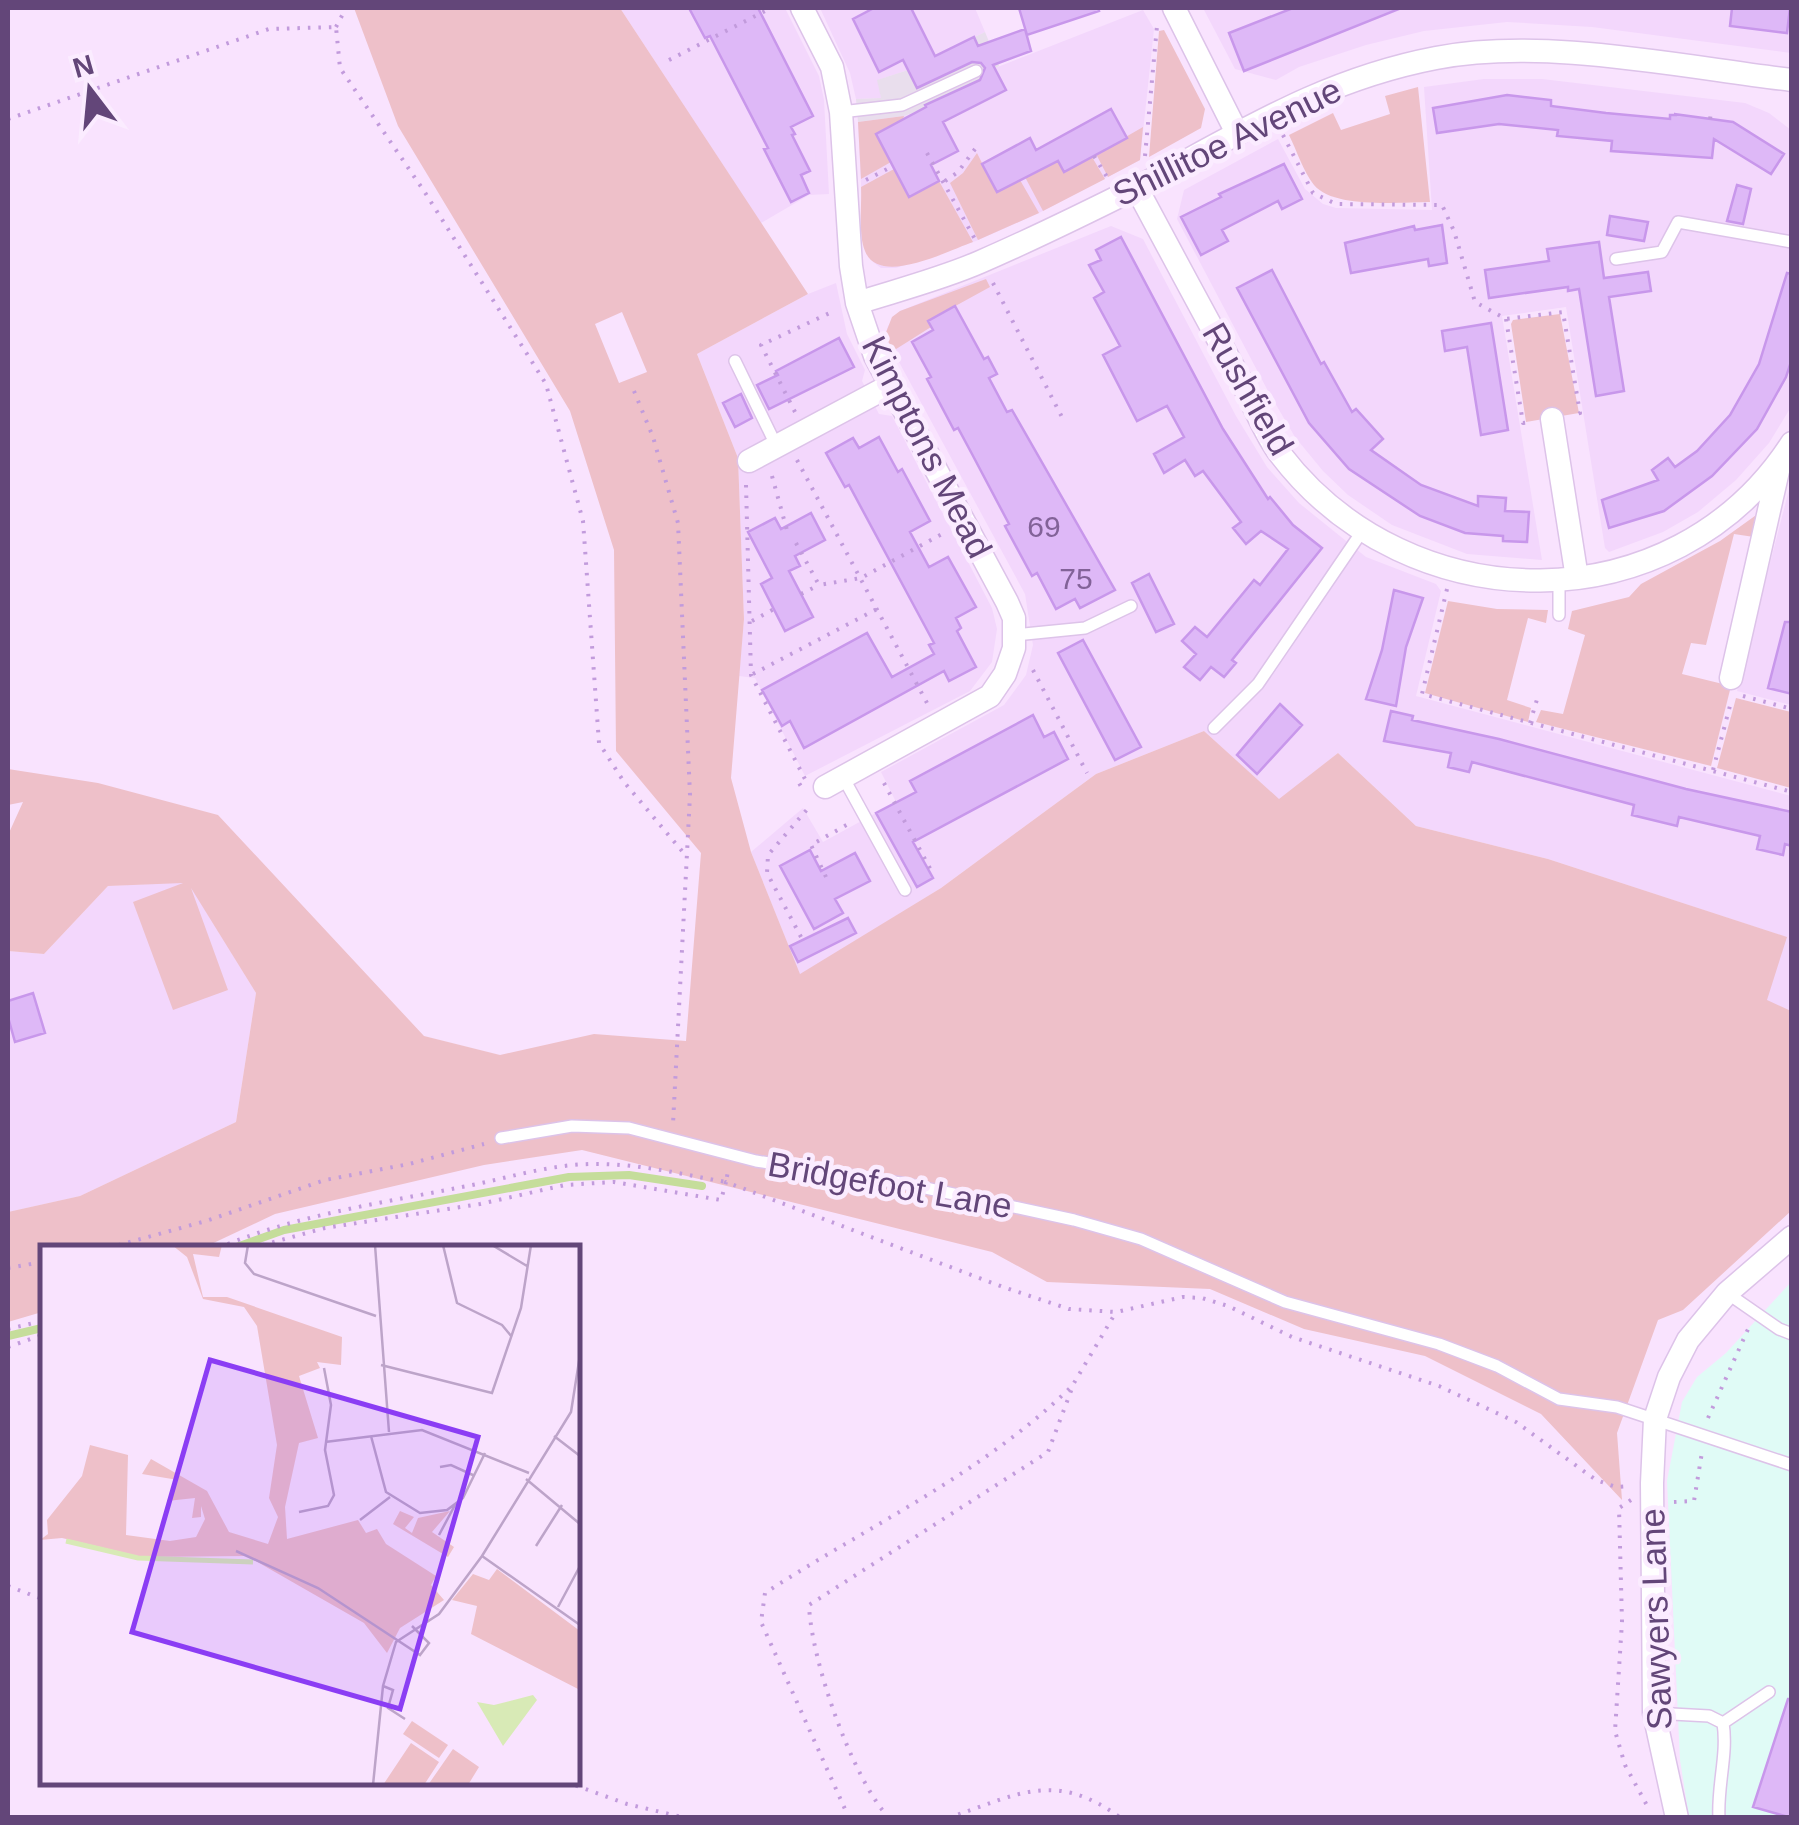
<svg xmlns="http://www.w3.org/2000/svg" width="1799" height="1825" viewBox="0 0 1799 1825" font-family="Helvetica,sans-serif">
  <rect width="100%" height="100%" fill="#f9e3fe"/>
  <path fill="#f3d7fc" d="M620 8H785L819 76 824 100 829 194 809 195 761 223Z
    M820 8H975L985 32 905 71 878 80 882 98 856 99 850 73Z
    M1203 8H1791V53L1592 27 1507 22 1424 31 1366 45 1299 67 1276 80 1235 69Z
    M1143 10 1154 29 1140 160 1039 213 976 241 896 268H881L873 262 864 245 858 122 904 116 935 105 1006 90 995 68Z
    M1484 79H1542L1745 103 1769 113 1791 130V407L1769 443 1736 480 1698 512 1663 532 1609 552 1605 548 1566 307 1502 316 1542 560 1467 554 1392 525 1348 495 1323 471 1295 437 1268 391 1177 219 1184 190 1278 139 1305 189 1323 204 1336 208 1432 210 1424 87Z
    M1111 226 1143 239 1236 416 1267 467 1299 503 1366 557 1436 584 1441 591 1416 696 1791 796V1011L1766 1001 1786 937 1548 859 1416 826 1338 753 1279 800 1204 731 1096 774 941 888 800 975 751 852 803 808 823 842 896 802 881 772 1004 705 1026 675 1033 645 1025 594 893 351 885 335 888 326 900 311Z
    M836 283 847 334 865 370 862 381 879 414 892 416 992 608 997 629 992 662 970 691 805 776 755 678 739 676 744 619 738 458 697 354 808 294Z
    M1791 482V705L1737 691Z
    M188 882 256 993 236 1122 80 1196 8 1212V951L44 954 108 886Z"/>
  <path fill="#e9deed" d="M985 32 999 66 995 68 1006 90 944 122 935 105 904 116 858 122 856 99 881 98 877 80 905 71Z"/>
  <path fill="#e0fbf6" d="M1791 1282V1817H1689L1680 1760 1667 1481 1682 1402 1697 1377 1726 1353Z"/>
  <path fill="#eec0c9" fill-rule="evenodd" d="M354 8H620L808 294 697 354 738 458 744 619 731 778 751 852 800 974 941 888 1096 774 1204 731 1279 799 1338 753 1416 826 1548 859 1787 937 1767 1000 1791 1011V1211L1683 1310 1658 1320 1617 1433 1622 1500 1541 1414 1425 1356 1304 1329 1210 1289 1047 1282 992 1252 582 1150 484 1165 275 1214 205 1247 42 1248V1312L8 1322V1212L80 1196 236 1122 256 993 191 888 228 990 173 1010 133 902 183 883 108 886 44 954 8 951V835L23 802 8 805V769L98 783 218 815 424 1036 500 1055 594 1034 686 1041 701 853 616 751 614 550 570 411 398 126ZM622 312 647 372 619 383 595 324Z
    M1164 30 1205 109 1201 128 1149 157 1159 31Z
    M1418 87 1430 202C1400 202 1334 209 1314 185 1303 171 1297 151 1289 135L1333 113 1341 130 1390 114 1385 96Z
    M904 116 891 162 861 179 858 122Z
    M1143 127 1140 160 1108 177 1096 154Z
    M977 153 996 191 1020 180 1039 213 978 240 950 183 963 173Z
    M1092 157 1105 179 1043 211 1025 177 1056 159 1064 172Z
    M894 169 909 197 939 181 973 242C947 251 879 287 865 251 858 234 862 206 861 187Z
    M986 279 990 287 928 321 931 327 893 351 885 335 892 317 900 311Z
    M1560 314 1579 413 1526 422 1511 324 1513 320Z
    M1759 513 1754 537 1734 534 1706 645 1691 643 1682 674 1731 686 1711 766 1536 722 1541 710 1563 714 1585 635 1568 629 1572 611 1629 597 1641 584 1720 541Z
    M1448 601 1497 609 1548 610 1546 623 1528 618 1507 700 1531 708 1528 722 1425 693Z
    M1736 698 1791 712V788L1717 768Z"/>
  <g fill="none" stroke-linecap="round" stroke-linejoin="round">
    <path stroke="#c5dd9b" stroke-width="8" d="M234 1248 284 1230 569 1177 629 1175 702 1186
      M8 1336 42 1328"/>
  </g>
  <path fill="#deb8f7" stroke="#c897eb" stroke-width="2.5" d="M689 8H758L813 116 791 127 795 134 792 135 810 171 801 175 809 193 791 202 764 149 768 148 710 36 705 38Z
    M874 8H911L935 56 974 37 978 46 1025 29 1031 51 993 65 1006 90 943 122 958 151 931 165 939 181 909 197 876 134 926 107 925 105 980 80 985 68 981 63 972 62 917 88 903 60 879 72 853 19Z
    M1019 8H1098L1099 11 1027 35Z
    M1293 8H1399V9L1244 71 1229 33Z
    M1732 8H1790L1787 33 1730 26Z
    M1507 95 1551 100V106L1606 113 1670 119V115H1677L1674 114 1733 122 1784 154 1771 174 1714 139 1712 158 1611 151 1612 141 1557 136 1558 130 1499 124 1437 133 1433 108Z
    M1111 109 1127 138 1064 172 1058 161 997 192 982 164 1030 138 1036 150Z
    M1284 164 1302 199 1282 209 1278 201 1222 230 1228 241 1201 255 1181 217 1221 197 1219 194Z
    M1737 185 1751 189 1743 224 1727 221Z
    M1610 216 1648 222 1644 241 1607 235Z
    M1442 225 1447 263 1429 266 1428 259 1351 273 1345 243 1414 226 1415 230Z
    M1121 237 1223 429 1268 499 1270 497 1293 525 1322 548 1232 660 1236 663 1224 677 1211 667 1200 680 1184 667 1196 654 1182 641 1195 627 1207 637 1254 580 1260 585 1288 549 1261 531 1246 544 1233 528 1241 522 1203 471 1195 476 1185 460 1164 473 1154 454 1184 437 1167 406 1137 421 1103 355 1120 346 1094 298 1104 292 1089 265 1101 260 1096 250Z
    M1599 242 1604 278 1648 272 1651 291 1609 297 1624 391 1596 396 1579 289 1568 291V287L1489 298 1485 270 1549 261 1547 249Z
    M1272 270 1321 364 1324 362 1352 412 1356 409 1383 439 1371 450 1421 485 1478 506V496L1506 498 1505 511 1529 512 1527 542 1503 541V536L1465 533 1420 516 1349 469 1309 423 1237 288Z
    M1787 273 1792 274V359L1786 377 1757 429 1712 476 1664 511 1609 528 1602 500 1658 480 1652 470 1668 458 1675 467 1697 451 1730 415 1759 364Z
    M955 306 984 359 988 357 997 374 989 378 1007 412 1012 410 1115 590 1080 608 1075 599 1056 609 1037 573 1032 576 1005 526 1009 524 972 454 958 428 954 430 927 379 931 377 912 342 933 330 928 321Z
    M1491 323 1508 430 1481 435 1467 347 1445 351 1442 331Z
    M839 338 854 367 769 409 757 385 778 375 776 371Z
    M741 394 752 418 735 427 723 403Z
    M879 437 898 472 902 469 930 521 910 532 929 567 948 557 976 607 956 618 961 628 957 631 976 667 949 681 944 671 804 748 790 721 782 726 762 690 867 633 892 677 934 654 929 645 934 643 849 485 845 487 826 453 853 438 859 448Z
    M811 513 825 540 795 556 800 566 789 571 813 617 785 631 761 584 772 578 748 532 775 518 781 529Z
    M1149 574 1174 624 1156 632 1132 583Z
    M1394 590 1423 598 1406 647 1396 706 1366 699 1382 650Z
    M1785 622H1792V694L1768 688Z
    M1083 640 1141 747 1115 760 1058 653Z
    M1280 704 1302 725 1257 774 1237 755Z
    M1391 711 1413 716 1412 720 1499 739 1686 789 1792 812V846L1785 844 1783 855 1757 849 1760 836 1679 817 1677 826 1632 815 1634 805 1472 762 1469 772 1448 767 1451 753 1384 741Z
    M1033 715 1044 737 1054 732 1068 759 913 842 933 878 917 887 876 813 916 792 910 781Z
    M810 850 821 871 855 853 870 881 835 899 843 913 814 929 780 866Z
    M848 918 856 933 798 962 790 946Z
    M33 993 45 1033 15 1042 8 1017V1001Z
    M1788 1699H1792V1818L1753 1807Z"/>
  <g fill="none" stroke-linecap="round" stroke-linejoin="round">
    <g stroke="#ddc3e9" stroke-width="14">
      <path id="service" d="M841 112 902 105 976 71
        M1616 259 1662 252 1678 222 1792 242
        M735 361 776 445
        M1559 580V615
        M1015 635 1085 628 1131 606
        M1214 728 1258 684 1363 530
        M843 777 905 890
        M501 1138 572 1126 629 1128 756 1161 907 1184 1074 1220 1141 1239 1285 1302 1439 1344 1497 1366 1559 1399 1617 1407 1792 1465
        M1727 1293 1779 1329 1792 1334
        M1654 1713 1709 1716 1723 1723C1728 1754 1717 1786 1719 1818
        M1723 1723 1769 1692"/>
    </g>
    <g stroke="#ddc3e9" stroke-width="25">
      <path id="minor" d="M802 8 832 67 841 112 851 266 857 303 875 356 1007 602 1014 618V648L1005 674 990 696 825 787
        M1174 8 1237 133
        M1136 187C1171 252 1205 316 1241 381 1254 404 1264 433 1280 454 1409 623 1674 626 1792 443
        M857 303C898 290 941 279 980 262 1033 239 1086 213 1138 187 1239 134 1321 80 1436 58 1544 37 1682 67 1792 80
        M1552 419 1577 578
        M749 461 891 385
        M1731 678 1780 462
        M1677 1818 1654 1713 1652 1483 1655 1419 1669 1377 1688 1340 1727 1293 1792 1237"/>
    </g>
    <path stroke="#c29bdc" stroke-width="4" stroke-dasharray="2.5 8" stroke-linecap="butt" d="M336 27 346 8
      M669 60 771 8
      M8 119 269 29 336 27 340 68 424 191 546 384 583 521 599 743 624 782 687 857
      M1710 119 1711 113
      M1283 135 1313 193 1336 204 1442 205 1454 231 1475 302 1506 319 1563 312 1580 413 1575 414
      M927 153 976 241
      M1094 156 1107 177
      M1145 156 1157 26
      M866 180 893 166
      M945 181 958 172 975 149
      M993 283 1065 423
      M1506 319 1523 423 1531 422
      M634 391 653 437 678 523 690 795 673 1124
      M795 412 761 345 834 311
      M797 460 927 703
      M772 476 788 534
      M746 485 751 675 805 779 799 783 802 788
      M796 543 819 585 861 578 944 533
      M1447 589 1422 694 1792 792
      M801 594 819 585
      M752 621 774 609
      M1033 670 1087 773
      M753 674 877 609
      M1743 696 1792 709
      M1530 723 1538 696
      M1713 770 1731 702
      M884 783 933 874
      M826 877 811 845 850 823
      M801 937 767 873 768 855 810 806
      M108 1248 206 1221 325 1180 409 1164 484 1144
      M218 1248C296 1215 381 1203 462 1187 505 1179 546 1165 590 1164 636 1163 681 1174 726 1182L728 1171
      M252 1248 325 1228 480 1204 565 1185 614 1182 721 1200 726 1182 1003 1287 1069 1309 1116 1312 1183 1297 1202 1298 1228 1306 1292 1337 1439 1386 1516 1422 1596 1480 1616 1487 1631 1486
      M8 1268 42 1262
      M8 1329 42 1321
      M8 1347 42 1335
      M1708 1418 1749 1327
      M1631 1500 1619 1508 1622 1622 1615 1731 1625 1765 1650 1811
      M1674 1502 1694 1501 1702 1452
      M8 1586 42 1599
      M566 1782 627 1804 686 1818
      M849 1818 761 1622 765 1593C868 1526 982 1474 1071 1387
      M889 1818C852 1778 811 1660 809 1605L1048 1452 1074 1383 1116 1312
      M948 1818C1017 1795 1054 1769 1121 1818"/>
    <use href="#service" stroke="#fff" stroke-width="11"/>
    <use href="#minor" stroke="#fff" stroke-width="22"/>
  </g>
  <g text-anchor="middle" stroke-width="9" stroke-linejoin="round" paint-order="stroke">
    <g font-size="30" fill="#826298">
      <text x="1044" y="537">69</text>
      <text x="1076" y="589">75</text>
    </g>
    <g font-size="35" fill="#634679" stroke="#fbecff">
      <text transform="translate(1227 142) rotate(-26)" y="12">Shillitoe Avenue</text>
      <text transform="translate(1248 389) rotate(60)" y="12">Rushfield</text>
      <text transform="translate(927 447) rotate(63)" y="12">Kimptons Mead</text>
      <text transform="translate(890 1185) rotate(10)" y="12">Bridgefoot Lane</text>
      <text transform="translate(1656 1619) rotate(-92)" y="12">Sawyers Lane</text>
    </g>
  </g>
  <g transform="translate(40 1245)">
    <rect width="540" height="540" fill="#f9e3fe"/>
    <path d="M132 0H182L179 12 153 9 163 52H187L302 92 301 120 277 117 280 123 259 131 278 193 259 198 245 262 247 294 318 275 326 288 337 284 346 299 396 331 391 340 404 355 360 383 347 408 324 378 207 311 102 312 22 293 0 295 8 289 7 275 42 231 50 200 88 210 86 290 130 296 156 292 165 274 161 261V272L152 273 155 253 127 256 138 235 102 229 111 214 167 246 189 287 228 299 238 272 229 253 237 200 217 81 204 62 163 54 147 12ZM360 266 374 272 365 283 372 288 378 273 410 266 392 287 414 302 408 312 353 279ZM457 324 540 386V445L431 389 437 361 412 355 433 329 449 335ZM372 476 408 500 399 513 363 489ZM371 498 399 517 384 540H343ZM413 504 439 522 428 540H388Z" fill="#eec0c9"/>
    <path d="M493 450 497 455 463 501 437 457 454 460Z" fill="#d8eab6"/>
    <path fill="none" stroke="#d8eab6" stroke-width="5" d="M26 296 98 313 213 317"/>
    <path fill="none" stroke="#bda4c9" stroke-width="2.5" d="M208 0 205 18 214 29 336 71M335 0 349 187M403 0 417 58 462 80 472 92M452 0 487 21M341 120 452 148 481 63 491 0M331 191 346 247 380 268 407 265 423 253 445 208M514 191 540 211M285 197 382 185 489 228M400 222 411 220 435 231M486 234 540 279M259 267 288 261 294 250 285 205 291 160 284 123M320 275 350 252M399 290 415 260M496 301 522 260M196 306 278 343 380 410 389 398 372 381M442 311 540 380M518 362 540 321M343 441 353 445 348 463 365 474M333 540 343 441 356 397 399 369 442 311 531 167 540 110"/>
    <path fill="#8b3df4" fill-opacity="0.15" stroke="#8b3df4" stroke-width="5" d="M170 115 438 192 360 464 92 387Z"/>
    <rect width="540" height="540" fill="none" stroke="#634679" stroke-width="5"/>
  </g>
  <rect width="1799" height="1825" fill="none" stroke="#634679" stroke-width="20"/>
  <g transform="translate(90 90) rotate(344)" stroke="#fbecff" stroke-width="8" paint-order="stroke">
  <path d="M0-8L18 38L0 25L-18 38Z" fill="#634679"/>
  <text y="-15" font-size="28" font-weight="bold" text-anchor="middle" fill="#634679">N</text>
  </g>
</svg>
